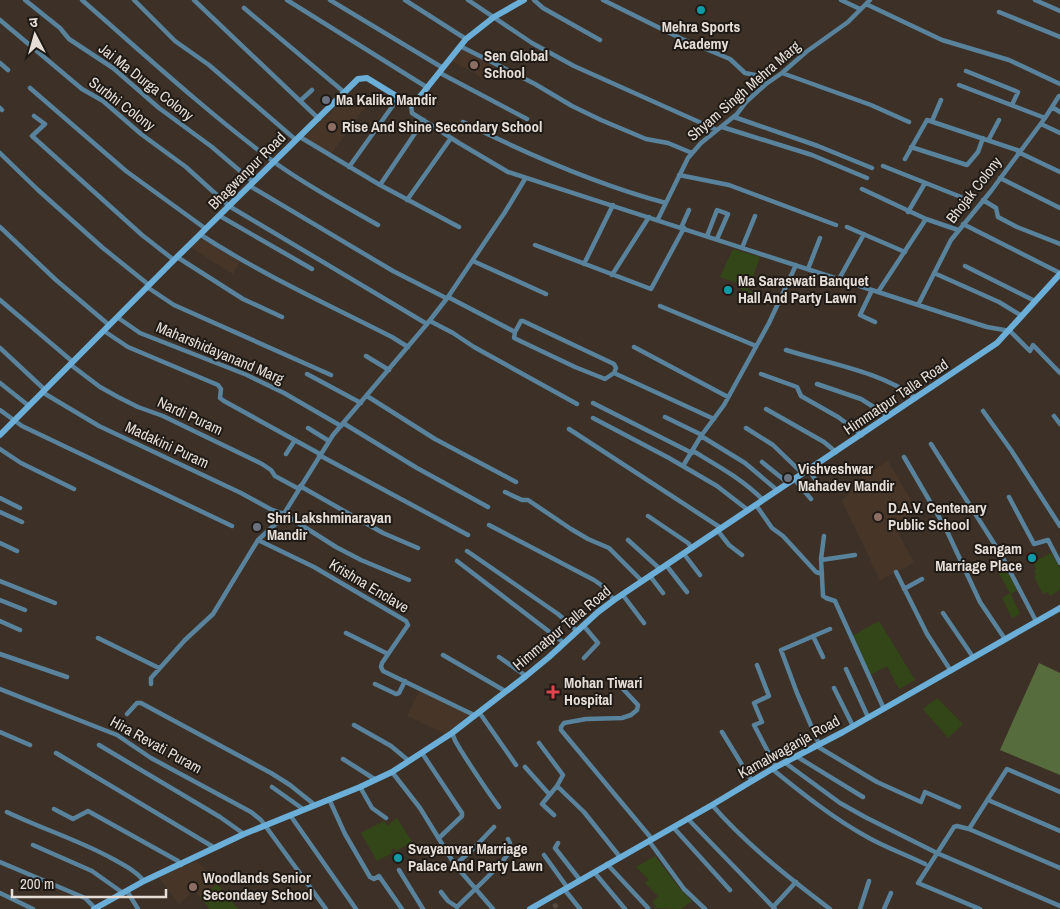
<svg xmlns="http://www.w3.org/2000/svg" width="1060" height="909" viewBox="0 0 1060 909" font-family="'Archivo Narrow','Noto Sans Devanagari',sans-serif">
  <rect width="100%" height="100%" fill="#3d3127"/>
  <path fill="#473627" d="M462 49 496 68 488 81 453 61Z
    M345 95 365 107 331 154 304 138 325 117 329 114Z
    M200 238 240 262 233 274 190 247Z
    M888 461 918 512 893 523 914 563 880 580 842 501 861 478Z
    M420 690 469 715 446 734 407 716Z
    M197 861 238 909H210L194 890 179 904 159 878 173 871Z"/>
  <path fill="#334617" d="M733 249 760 257 748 290 753 292 752 295 740 289 742 285 720 277Z
    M1051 553 1060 568V590L1050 596 1048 592 1043 594 1034 577 1036 575 1034 570 1036 569 1033 562Z
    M1003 564 1017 590 1011 594 1020 614 1012 618 1002 598 1010 593 996 568Z
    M879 621 915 680 899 689 887 666 870 675 852 636Z
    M937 698 963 724 948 738 923 709Z
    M397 818 412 842 396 851 394 848 391 850 392 853 377 861 361 833 384 821 387 826Z
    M655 856 680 889 692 901 681 909 653 908 656 906 652 902 658 896 645 883 649 880 636 867Z
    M217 884 238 909H210L200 897Z"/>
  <path fill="#576c3c" d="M1039 663 1060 673V775L1000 750Z"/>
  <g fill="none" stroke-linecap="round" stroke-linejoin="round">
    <path stroke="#564b41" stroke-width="4.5" stroke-dasharray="4.5 2" stroke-linecap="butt" d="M554 904 558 909"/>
    <path stroke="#59839d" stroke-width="4.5" d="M25 0 60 28 69 39 113 68 159 108 212 147 253 182
      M82 0C145 55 207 112 274 162 307 186 343 205 378 225
      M134 0 175 41 209 65 296 140
      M194 0 319 119
      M287 0 428 88
      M330 0 443 68
      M405 0 466 39
      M468 0 532 43 574 66 717 130
      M534 0 543 8 600 40
      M603 0 682 39 730 59 745 73 755 75 766 84
      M841 0 860 9
      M1035 0 1060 11
      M866 4 942 40 1009 60 1060 84
      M244 8 344 92
      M999 12 1060 37
      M0 20 82 89 103 101 141 134 186 167 229 206 427 324
      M460 46 535 84 572 106 601 120 646 139 668 143 692 153
      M0 63 8 70
      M966 71 1018 92 1012 105
      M440 73 527 119
      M782 73 871 105 909 122
      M959 85 1045 118
      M30 88 126 171 206 229
      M300 101 312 90
      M411 105 412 113 459 143 508 172 949 315 987 327 1010 331 1030 351 1033 345 1060 373
      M1052 107 1060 112
      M0 108 2 110
      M34 116 45 124 32 136 142 235 174 260
      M734 117 818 146 872 168
      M932 121 941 100
      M463 122C529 155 595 184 666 203
      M1041 124 1060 133
      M722 127 812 155 867 178
      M300 137 380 185 459 227
      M989 139 999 120
      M911 147 967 165 978 152 983 138
      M1018 152 1060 172
      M0 153 38 190 103 248 149 285
      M905 159 927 120 1020 151
      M883 166 961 197
      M349 167 399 97
      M679 175 729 185 836 225
      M1000 178 1060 208
      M380 185 424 120
      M250 186 393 271 446 298
      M862 189 926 219 958 230
      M407 200 451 138
      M983 200 996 208 998 217 1017 227 1060 244
      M908 212 925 183
      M220 216 312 269
      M658 219 688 158 701 143 737 114 746 102 766 84 782 73 806 52 848 22 870 0
      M963 224 1060 273
      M0 227 56 280 109 325
      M847 227 905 252
      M681 228 689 210
      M201 235C261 274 327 304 392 337L408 347
      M707 236 717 210 728 214 717 239
      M535 245 651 289 684 228
      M742 248 755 216
      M177 257 243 299 282 317
      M473 261 546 294
      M584 264 613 205
      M965 266 1035 301
      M808 269 820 238
      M934 273 999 302 1022 316
      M612 275 649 217
      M839 279 864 234
      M147 287 174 305 331 375
      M872 290 860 315 875 322
      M878 292 926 219
      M448 297 515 332 514 338 575 367 605 379 614 373 714 419
      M0 300 73 362
      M918 305 951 240 991 191 1045 118 1059 96
      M660 306 756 346
      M117 317 140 333 247 375 284 393 341 426
      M430 321 453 333 474 347 577 404
      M104 331 128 347 218 385 221 389 220 398 224 401 320 454
      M515 332 521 321H523L614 364 616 368 614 373
      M634 347 728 397
      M0 348 44 389
      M786 350C830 364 879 371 916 398
      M366 356 389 370
      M71 365 100 387 118 397 138 407 163 416 262 464 271 470 275 476 299 489
      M307 374 361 403
      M761 374 797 387 801 396 838 417 862 435
      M0 383 29 406
      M817 384 861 399 888 416
      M42 392 99 426 241 493 272 510 284 514 336 547 361 560 409 580
      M367 396 435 439 516 482
      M593 403 692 453
      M766 409 824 442 836 452
      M0 410 22 426 232 526
      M983 411 1011 450 1060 526
      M1054 416 1060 424
      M665 417 702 435
      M593 418 669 458 717 486 748 510
      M343 423 417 468 488 507
      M308 428 329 441
      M746 428 773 445 802 473
      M569 429 721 528
      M701 436 745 463 777 490
      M931 444 1002 556 1036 621
      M0 449 21 463 74 489
      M693 451C718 466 742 479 763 500
      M286 454 295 440
      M319 455 468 535
      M904 457 946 529 980 602 1005 639
      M762 462 788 483
      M683 466 701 436 724 405 769 323 796 265
      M808 469 822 489
      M794 479 811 499
      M300 486 383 533 418 548
      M505 492 522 500H528L571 529 588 539 609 548 642 581
      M1009 497 1034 544 1048 540 1060 563
      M0 498 20 508
      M756 505 772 528 783 536 816 572 822 574
      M0 512 22 522
      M648 516 688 543 692 548
      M489 525 594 580 604 587 614 600
      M718 531 729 545 742 555
      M824 536 821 559 823 596 826 598 835 601 884 709
      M258 540 314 567 406 621 408 625 382 663 381 667 383 671 474 715
      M628 540 660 569
      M0 543 17 551
      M467 551 558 614 577 631
      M684 554 700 575
      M821 560 855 555
      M457 561 564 643
      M666 565 687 592
      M896 572 927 634 951 671
      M650 576 663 593
      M0 581 55 603
      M904 589 922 579
      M622 594 644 623
      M0 600 25 610
      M943 613 973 657
      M0 621 20 630
      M583 625 598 643 584 658
      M346 633 388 654
      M813 636 823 657
      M98 638 159 668
      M0 654 67 677
      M443 655 505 691
      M499 657 526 676
      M757 665 769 696 754 703 762 722 754 725 776 767
      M846 669 868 717
      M151 684V678L185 640 213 614 258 540 280 520 333 435 427 324 448 297 505 212 525 179
      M375 684 396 694 399 693 405 681
      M834 688 853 726
      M0 689 117 735 151 758 251 812 261 820 326 909
      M623 689 638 705 637 710 631 715 622 718 586 719 564 723 561 727V730L652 839
      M479 712 516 765
      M127 714 137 703H141L271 773 290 785 315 805
      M354 725 391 746 409 761
      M0 732 30 745
      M722 732 752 781
      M452 733C456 745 459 747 465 757 476 774 487 791 499 807
      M539 743 563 775 557 786 584 812 620 857
      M819 744 797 693 781 650 830 629
      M99 745 220 817 244 834
      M815 745 877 782 921 802 925 792 959 807
      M56 753 215 848
      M422 753 462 813V816L439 838
      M796 756 863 797
      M343 759 376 780
      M784 762 840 803 865 817 937 853 1060 906
      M525 767 549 794
      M772 769C803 794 834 819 869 838 887 848 907 855 925 864
      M392 772 420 808 455 865 493 909
      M272 787 303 809
      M360 787 372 808 386 818
      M329 799 345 834 370 877 374 879 379 876 402 909
      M988 800 1060 831
      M712 805C746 844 789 878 830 909
      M54 809 73 819 88 811 178 861 181 865
      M7 812C42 829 79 840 113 859 124 865 136 871 144 881
      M290 815 356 909
      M554 815 542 804 557 786
      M688 819 775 909
      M673 827 730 890
      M969 829 1060 868
      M649 841 684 889 705 909
      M558 843 555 848 580 880
      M33 845 92 871 123 893
      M544 855 567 887
      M0 862 85 898 95 908
      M607 864 648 908
      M455 865 474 848 494 827
      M399 870 423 909
      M594 872 625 909
      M564 889 580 909
      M127 891 138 909
      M441 892 448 901 457 907C467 896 507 861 510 850 511 846 510 842 508 839
      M0 893 33 909
      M773 907 796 882
      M860 909 869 881
      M884 909 891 893
      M980 909 918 883 954 827 957 826 969 829 1007 769 1060 792"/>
    <path stroke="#6bafd9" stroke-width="6" d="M0 435 174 260 358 79 367 78 411 105 414 104 466 39 494 17 524 0
      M94 909 144 881 244 834 360 787 392 772 452 733 526 676 549 657 598 612 614 600 997 343 1060 274
      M530 909 712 805 772 769 843 732 1060 608"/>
  </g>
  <g fill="#0f9aa8" stroke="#1f1a15" stroke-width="2">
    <circle cx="701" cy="10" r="5"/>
    <circle cx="728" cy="290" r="5"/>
    <circle cx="1032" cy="558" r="5"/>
    <circle cx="398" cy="858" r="5"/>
  </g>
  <g fill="#8d6e63" stroke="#1f1a15" stroke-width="2">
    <circle cx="474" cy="65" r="5"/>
    <circle cx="332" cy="127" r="5"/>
    <circle cx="878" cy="517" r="5"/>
    <circle cx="193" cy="887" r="5"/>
  </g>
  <g fill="#6b7280" stroke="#1f1a15" stroke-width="2">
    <circle cx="326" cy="100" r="5"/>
    <circle cx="788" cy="478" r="5"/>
    <circle cx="257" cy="527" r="5"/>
  </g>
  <path fill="#e0444e" stroke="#1f1a15" stroke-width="2" d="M550.5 684.5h5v5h5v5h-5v5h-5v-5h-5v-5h5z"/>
  <g text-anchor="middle" stroke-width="4" stroke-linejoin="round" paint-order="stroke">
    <g font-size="15" font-weight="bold" fill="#e6ded7" stroke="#1f1a15" text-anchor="start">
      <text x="701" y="32" text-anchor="middle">Mehra Sports<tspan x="701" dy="17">Academy</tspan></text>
      <text x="484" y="61">Sen Global<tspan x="484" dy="17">School</tspan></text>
      <text x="336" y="105">Ma Kalika Mandir</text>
      <text x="342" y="132">Rise And Shine Secondary School</text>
      <text x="738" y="286">Ma Saraswati Banquet<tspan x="738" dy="17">Hall And Party Lawn</tspan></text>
      <text x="798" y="474">Vishveshwar<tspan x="798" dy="17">Mahadev Mandir</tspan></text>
      <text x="888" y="513">D.A.V. Centenary<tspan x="888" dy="17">Public School</tspan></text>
      <text x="267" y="523">Shri Lakshminarayan<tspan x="267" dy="17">Mandir</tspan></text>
      <text x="1022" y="554" text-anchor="end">Sangam<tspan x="1022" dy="17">Marriage Place</tspan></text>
      <text x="564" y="688">Mohan Tiwari<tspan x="564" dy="17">Hospital</tspan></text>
      <text x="408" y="854">Svayamvar Marriage<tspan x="408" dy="17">Palace And Party Lawn</tspan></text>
      <text x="203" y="883">Woodlands Senior<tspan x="203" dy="17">Secondaey School</tspan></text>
    </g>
    <g font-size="15" fill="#e6ded7" stroke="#1f1a15">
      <text transform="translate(146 82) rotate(38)" y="5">Jai Ma Durga Colony</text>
      <text transform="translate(744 91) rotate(-41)" y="5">Shyam Singh Mehra Marg</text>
      <text transform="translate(122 104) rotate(37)" y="5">Surbhi Colony</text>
      <text transform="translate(247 171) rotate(-45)" y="5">Bhagwanpur Road</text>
      <text transform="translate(974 190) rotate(-52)" y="5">Bhojak Colony</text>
      <text transform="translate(220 353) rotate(23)" y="5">Maharshidayanand Marg</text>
      <text transform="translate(896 397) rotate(-34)" y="5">Himmatpur Talla Road</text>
      <text transform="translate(190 416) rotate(25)" y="5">Nardi Puram</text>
      <text transform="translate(167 445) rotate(25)" y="5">Madakini Puram</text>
      <text transform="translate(369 586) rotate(31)" y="5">Krishna Enclave</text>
      <text transform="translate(562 628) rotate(-40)" y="5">Himmatpur Talla Road</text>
      <text transform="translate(156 745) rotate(29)" y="5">Hira Revati Puram</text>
      <text transform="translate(789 747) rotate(-29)" y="5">Kamalwaganja Road</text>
    </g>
  </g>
  <g transform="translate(35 35) rotate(354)" stroke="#1f1a15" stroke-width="4" paint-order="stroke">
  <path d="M0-4L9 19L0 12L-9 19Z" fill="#e6ded7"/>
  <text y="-8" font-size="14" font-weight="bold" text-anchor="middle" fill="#e6ded7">उ</text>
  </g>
  <path d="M12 889v8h154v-8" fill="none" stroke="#e6ded7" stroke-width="2.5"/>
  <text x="20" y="889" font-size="15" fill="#e6ded7" stroke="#1f1a15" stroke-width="4" paint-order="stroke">200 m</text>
</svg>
